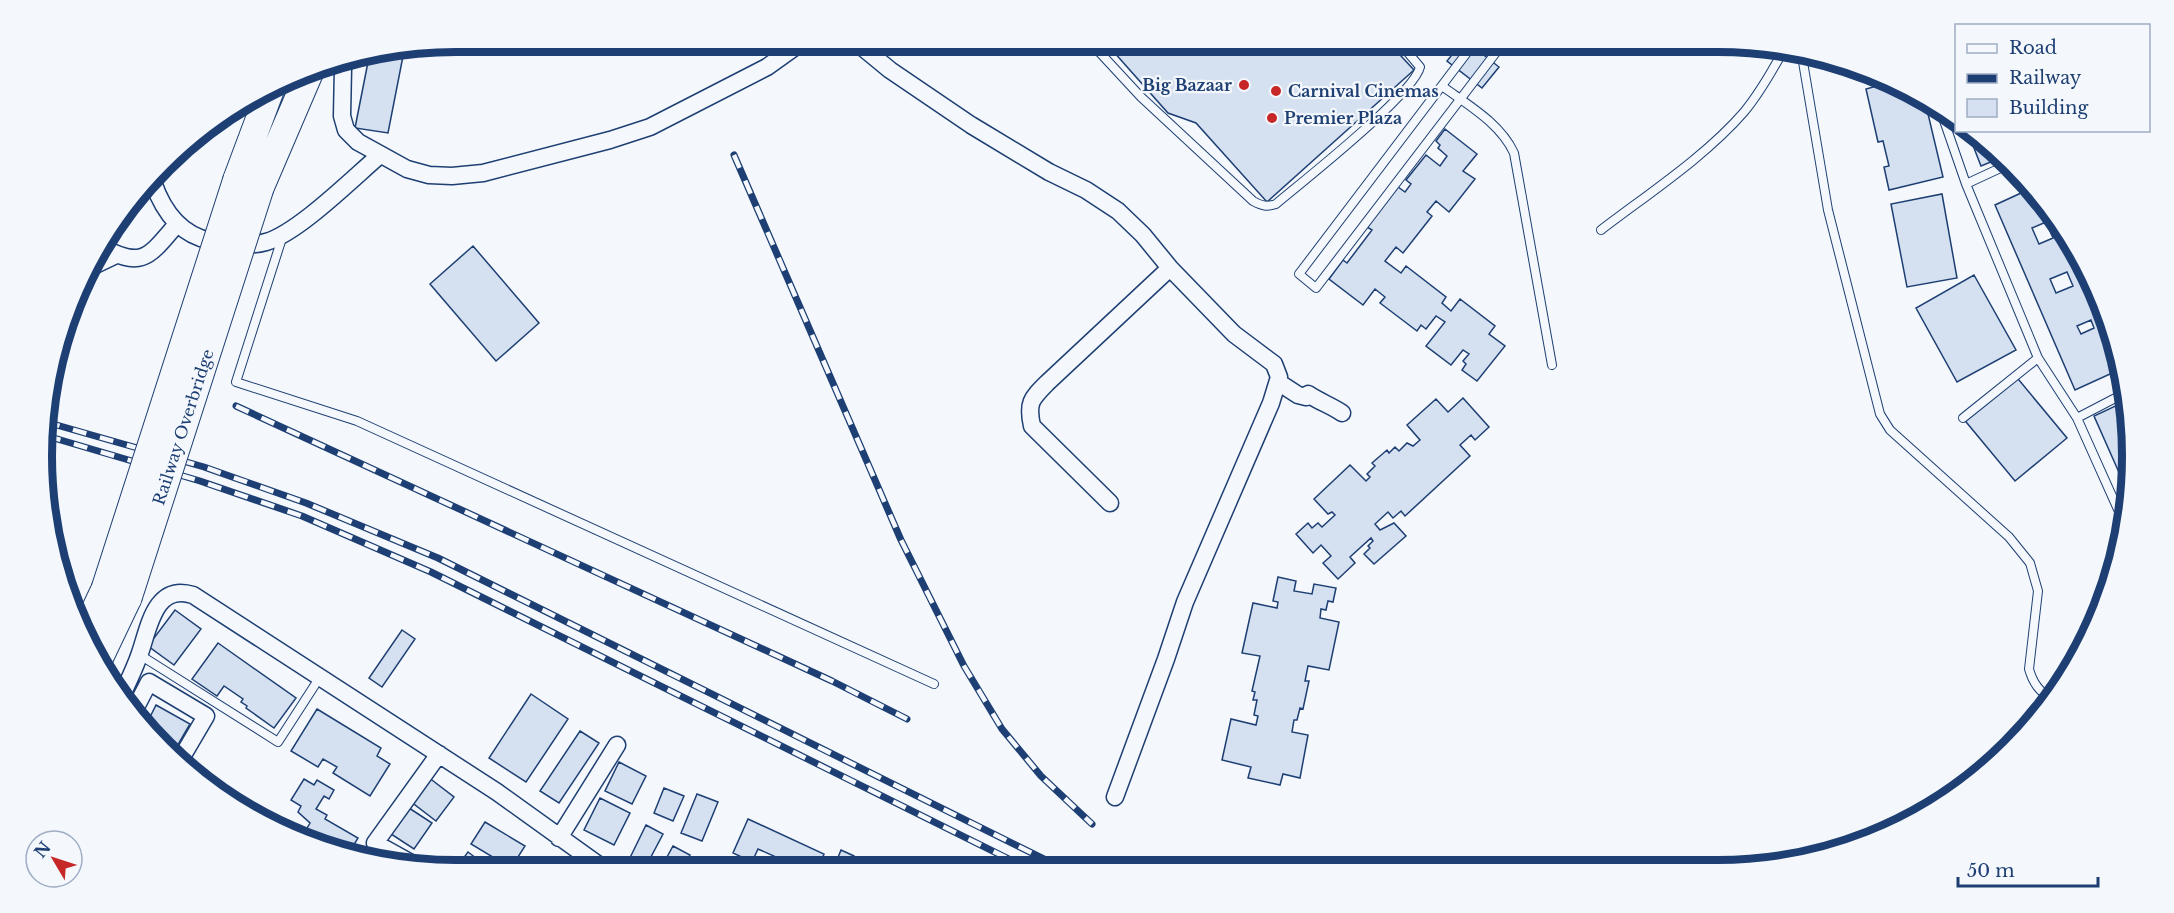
<svg xmlns="http://www.w3.org/2000/svg" width="2174" height="913" viewBox="0 0 2174 913" font-family="'Libre Baskerville',serif">
  <rect width="100%" height="100%" fill="#f4f7fb"/>
  <path fill="#d5e0f0" stroke="#1d3f73" stroke-width="1.5" fill-rule="evenodd" d="M1105 42H1388L1414 70 1267 202 1196 123 1168 113Z
    M1462 42H1467L1499 67 1482 88 1447 61Z
    M404 51 388 133 355 128 369 57Z
    M1891 82 1924 97 1943 177 1889 190 1884 167 1889 166 1883 141 1878 142 1866 89Z
    M1445 129 1477 154 1463 171 1475 179 1449 212 1436 201 1427 212 1432 216 1403 253 1396 247 1385 261 1401 273 1406 266 1446 297 1442 303 1451 311 1460 299 1495 326 1489 334 1505 346 1477 381 1462 370 1466 364 1463 361 1469 354 1463 350 1451 365 1426 346 1445 322 1436 316 1426 329 1421 325 1417 331 1380 303 1385 297 1375 289 1363 305 1329 279 1343 260 1347 263 1372 230 1367 227 1398 187 1405 192 1411 184 1406 180 1426 155 1440 166 1447 156 1438 148 1440 145 1436 141Z
    M1967 130H1971L1991 145 2003 157 1981 166Z
    M2032 188 2046 204 2089 273 2118 349 2121 369 2075 390 1995 205ZM2046 222 2053 238 2039 244 2032 228ZM2067 272 2073 286 2056 293 2050 279ZM2091 320 2094 328 2081 334 2077 326Z
    M1942 194 1957 278 1907 287 1891 204Z
    M473 246 539 323 496 361 430 284Z
    M1974 275 2016 350 1957 382 1916 308Z
    M2014 374 2067 438 2015 481 1962 417Z
    M1463 398 1489 427 1475 440 1471 435 1460 445 1470 456 1405 516 1401 511 1393 518 1388 512 1375 524 1380 530 1394 523 1406 536 1374 564 1364 554 1370 548 1368 546 1373 541 1371 538 1350 557 1355 563 1338 579 1323 563 1331 556 1321 545 1313 553 1296 534 1308 523 1312 528 1318 523 1322 527 1335 515 1332 512 1328 514 1314 499 1350 465 1366 481 1370 477 1367 474 1375 466 1372 463 1387 450 1389 453 1395 447 1399 451 1407 443 1413 446 1420 440 1407 425 1436 399 1448 412Z
    M2126 401 2131 429 2129 495 2094 416Z
    M1278 577 1296 581 1294 591 1312 594 1314 584 1336 588 1333 602 1328 601 1326 610 1321 609 1320 618 1339 622 1329 670 1308 666 1305 681H1309L1303 709 1300 708 1297 720H1294L1292 732 1308 735 1300 778 1283 774 1280 785 1248 778 1251 767 1222 760 1231 719 1256 725 1258 716 1254 715 1257 700H1253L1255 692 1252 691 1260 656 1242 653 1253 603 1277 608 1278 602 1273 601Z
    M175 610 201 629 174 665 148 646Z
    M402 630 415 639 382 687 369 678Z
    M218 643 296 698 274 728 246 708 247 706 241 702 243 699 224 686 217 696 192 679Z
    M531 694 568 719 526 782 489 758Z
    M156 705 190 724 172 755 144 729Z
    M317 709 381 748 377 756 390 764 370 796 333 773 337 767 323 759 318 767 291 751Z
    M580 731 599 743 559 803 540 791Z
    M619 762 646 776 632 804 605 791Z
    M428 777 454 797 436 821 410 801Z
    M304 779 314 785 317 780 334 790 329 799 324 796 316 809 327 815 325 819 358 838 349 853 336 850 324 849 305 839 309 832 306 830 310 823 298 812 301 806 291 800Z
    M664 788 684 796 673 821 654 813Z
    M697 794 718 802 702 841 681 833Z
    M600 798 630 813 614 845 584 830Z
    M409 808 432 823 414 849 391 834Z
    M748 819 824 854 817 870H795L796 866 758 849 752 862 733 853Z
    M485 822 525 846 511 868 471 844Z
    M646 825 663 834 644 870 630 871 625 868Z
    M673 846 690 855 681 870H660Z
    M841 850 854 856 848 870H833Z
    M468 852 493 871H454Z
    M546 859 563 871H538Z"/>
  <g fill="none" stroke-linecap="round" stroke-linejoin="round">
    <g stroke="#1d3f73" stroke-width="10">
      <path id="service" d="M1090 42 1141 97 1253 201C1262 206 1267 207 1276 204 1302 182 1414 94 1420 67L1399 42
        M1475 42 1299 274 1316 288 1504 42
        M1802 56 1828 210 1880 414 1890 430 2009 537 2030 563 2038 591 2029 669C2033 683 2039 691 2051 699
        M1866 74 1869 72
        M1442 86C1468 105 1500 123 1514 153L1552 365
        M1940 109 1966 184 2038 358 2077 418 2125 525
        M1966 184 2009 164
        M1601 230C1648 194 1706 156 1744 112 1759 94 1771 73 1782 53
        M283 235 236 382 357 421 934 684
        M1963 418 2038 358
        M2077 418 2125 393
        M140 655 278 742 320 677"/>
    </g>
    <g stroke="#1d3f73" stroke-width="19">
      <path id="minor" d="M856 42 890 70 971 125 1049 172 1086 190 1118 211 1143 235 1170 268 1234 334 1274 364 1279 377 1271 403 1185 602 1166 659 1115 797
        M343 68 342 116 346 130 358 142 407 169 429 175 452 176 483 173 610 140 650 127 767 67 802 42
        M153 182C163 211 180 235 211 241 229 245 248 247 266 242 298 233 353 178 380 155
        M100 246C142 269 148 258 176 225
        M89 268 116 255
        M1278 382 1298 395 1306 397 1308 394C1320 402 1332 406 1342 413
        M1110 503 1032 426C1027 403 1031 399 1047 383L1170 268
        M121 697C128 682 135 668 140 653 149 627 155 583 193 595L497 792 607 871
        M133 713 149 682 206 716 179 762
        M559 838 617 745
        M411 863 375 843 439 754"/>
    </g>
    <g stroke="#1d3f73" stroke-width="29">
      <path id="primary" d="M237 179 271 88
        M260 188 311 69
        M85 631 105 589
        M97 663 128 598"/>
    </g>
    <use href="#service" stroke="#f4f7fb" stroke-width="8"/>
    <use href="#minor" stroke="#f4f7fb" stroke-width="16"/>
    <use href="#primary" stroke="#f4f7fb" stroke-width="27"/>
    <g stroke="#1d3f73" stroke-width="7">
      <path id="rail" d="M734 155 901 540 964 666 1002 729 1041 776 1092 824
        M236 406 832 681 907 719
        M46 422 204 467 306 503 438 558 1064 869
        M47 436 200 481 302 516 431 572 1029 869"/>
    </g>
    <use href="#rail" stroke="#f4f7fb" stroke-width="4.5" stroke-dasharray="14" stroke-linecap="butt"/>
    <g stroke="#1d3f73" stroke-width="29" stroke-linecap="butt">
      <path id="primary-bridge" d="M105 589 237 179
        M128 598 260 188"/>
    </g>
    <use href="#primary-bridge" stroke="#f4f7fb" stroke-width="27"/>
  </g>
  <g fill="#c62828" stroke="#f4f7fb" stroke-width="2">
    <circle cx="1244" cy="85" r="6"/>
    <circle cx="1276" cy="91" r="6"/>
    <circle cx="1272" cy="118" r="6"/>
  </g>
  <g text-anchor="middle" stroke-width="4.5" stroke-linejoin="round" paint-order="stroke">
    <g font-size="16" font-weight="bold" fill="#1d3f73" stroke="#f4f7fb" text-anchor="start">
      <text x="1232" y="91" text-anchor="end">Big Bazaar</text>
      <text x="1288" y="97">Carnival Cinemas</text>
      <text x="1284" y="124">Premier Plaza</text>
    </g>
    <g font-size="16" fill="#1d3f73" stroke="#f4f7fb">
      <text transform="translate(183 427) rotate(-72)" y="6">Railway Overbridge</text>
    </g>
  </g>
  <path d="M0 0H2174V913H0ZM456 52H1718A404 404 0 0 1 2122 456V456A404 404 0 0 1 1718 860H456A404 404 0 0 1 52 456V456A404 404 0 0 1 456 52Z" fill="#f4f7fb" fill-rule="evenodd"/>
  <path fill="none" stroke="#1d3f73" stroke-width="8" d="M456 52H1718A404 404 0 0 1 2122 456V456A404 404 0 0 1 1718 860H456A404 404 0 0 1 52 456V456A404 404 0 0 1 456 52Z"/>
  <rect x="1955" y="24" width="195" height="108" fill="#f4f7fb" stroke="#9eadc5" stroke-width="1.5"/>
  <rect x="1967" y="44" width="30" height="9" fill="#f4f7fb" stroke="#9eadc5" stroke-width="1.5"/>
  <text x="2009" y="54" font-size="18" fill="#1d3f73">Road</text>
  <rect x="1967" y="74" width="30" height="9" fill="#1d3f73" stroke="#9eadc5" stroke-width="1.5"/>
  <text x="2009" y="84" font-size="18" fill="#1d3f73">Railway</text>
  <rect x="1967" y="99" width="30" height="18" fill="#d5e0f0" stroke="#9eadc5" stroke-width="1.5"/>
  <text x="2009" y="114" font-size="18" fill="#1d3f73">Building</text>
  <g transform="translate(54 859) rotate(309)"><circle r="28" fill="#f4f7fb" stroke="#9eadc5" stroke-width="1.5"/>
  <path d="M0-4.5L10 22L0 15L-10 22Z" fill="#c62828"/>
  <text y="-9" font-size="16" font-weight="bold" text-anchor="middle" fill="#1d3f73">N</text>
  </g>
  <path d="M1958 877v9h140v-9" fill="none" stroke="#1d3f73" stroke-width="3"/>
  <text x="1967" y="877" font-size="18" fill="#1d3f73" stroke="#f4f7fb" stroke-width="4.5" paint-order="stroke">50 m</text>
</svg>
